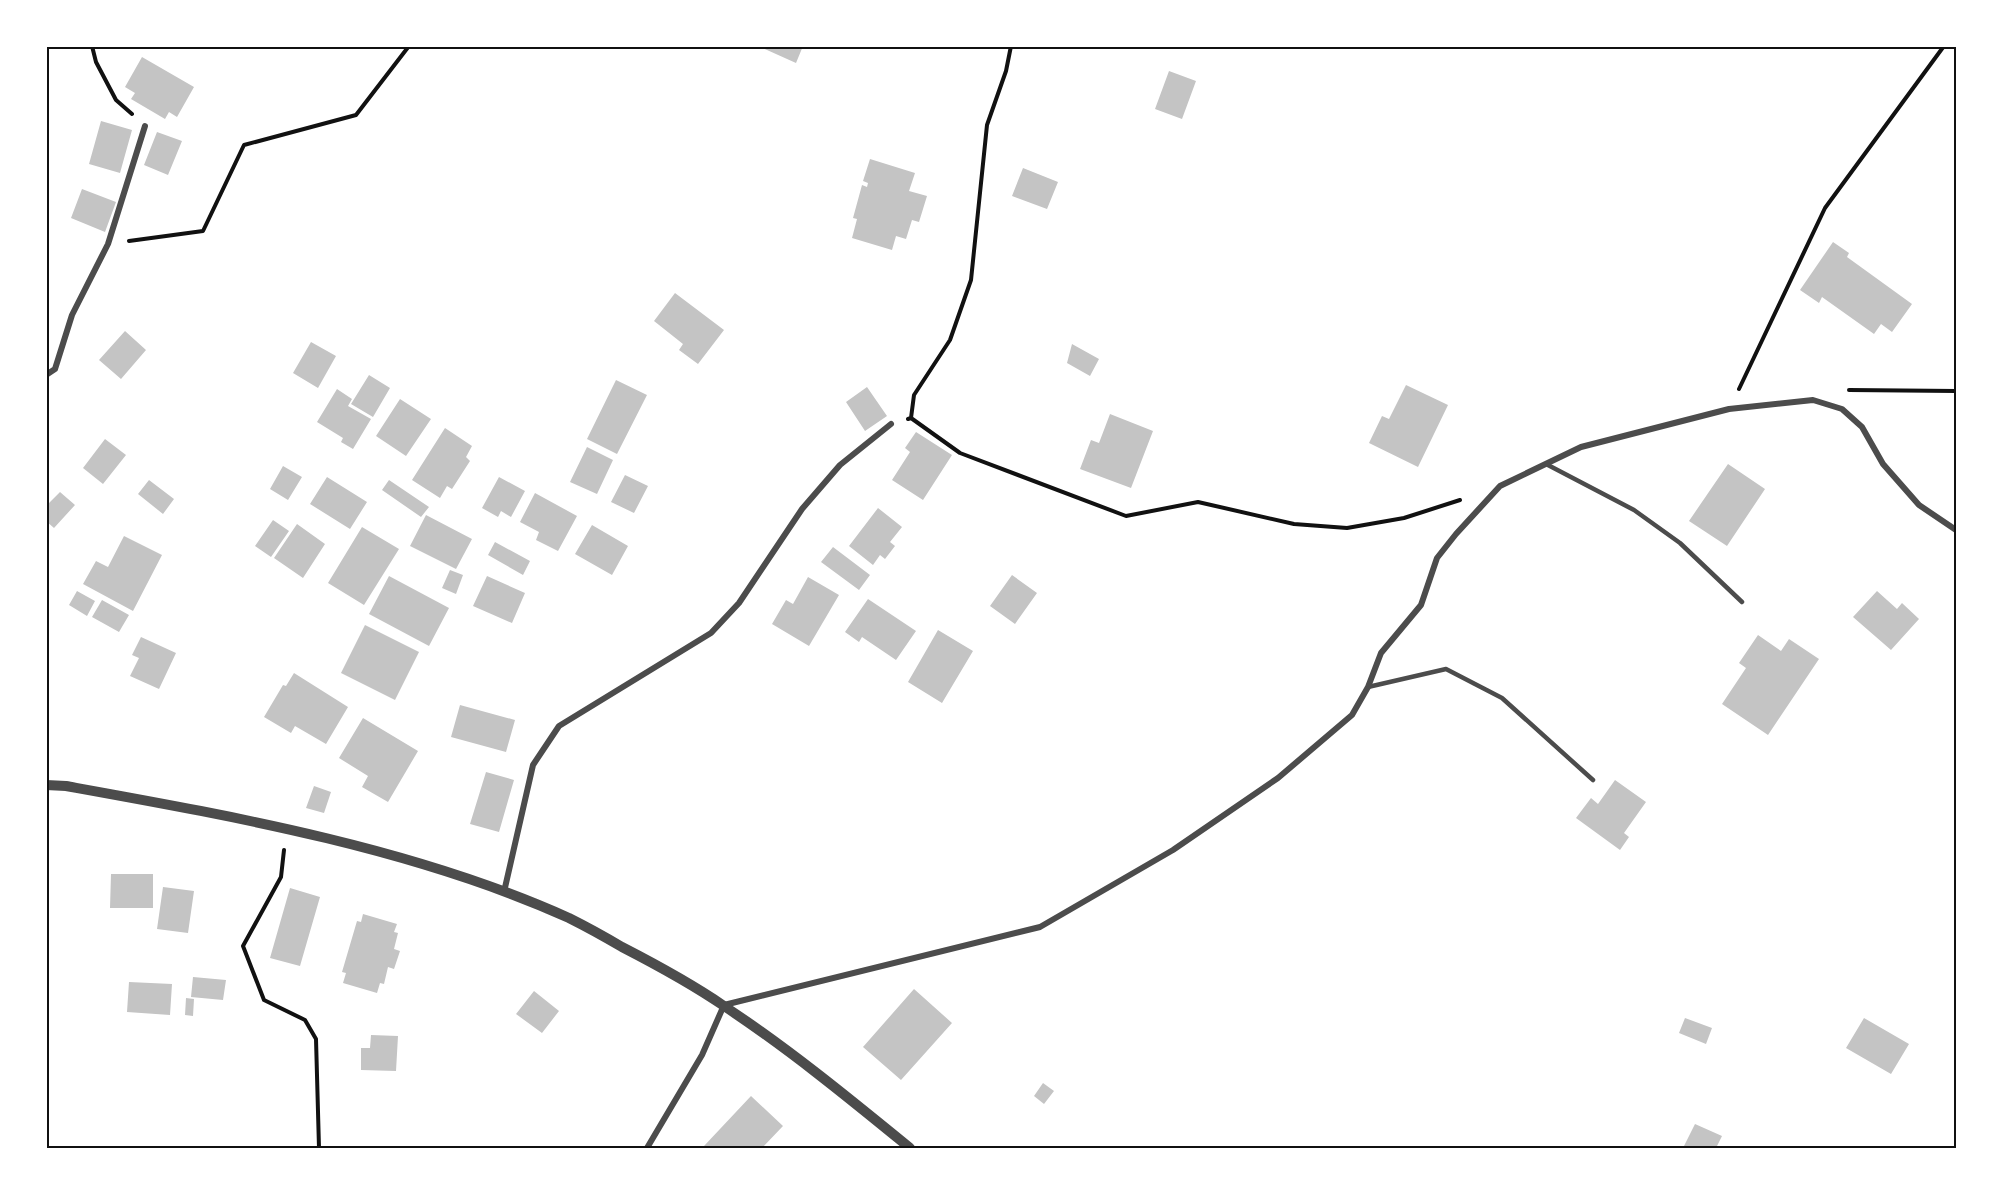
<svg xmlns="http://www.w3.org/2000/svg" width="2003" height="1195" viewBox="0 0 2003 1195" font-family="'Archivo Narrow',sans-serif">
  <rect width="100%" height="100%" fill="#fff"/>
  <path fill="#c4c4c4" d="M758 46H803L796 63Z
    M142 57 194 87 177 117 169 112 165 119 131 99 135 93 125 87Z
    M1169 71 1196 81 1182 119 1155 109Z
    M101 121 132 130 120 173 89 164Z
    M157 132 182 141 168 175 144 165Z
    M870 159 915 173 909 191 927 196 919 222 912 220 906 239 896 236 892 250 852 238 857 219 853 218 862 185 867 187 868 183 863 181Z
    M1023 168 1058 182 1047 209 1012 196Z
    M82 189 116 202 105 232 71 218Z
    M1833 242 1849 253 1847 257 1912 304 1892 332 1881 324 1874 334 1822 297 1819 303 1800 290Z
    M675 293 724 330 698 364 679 350 683 344 654 321Z
    M125 331 146 350 121 379 99 360Z
    M311 342 336 356 318 388 293 373Z
    M1072 344 1099 359 1090 376 1067 363Z
    M369 375 390 388 373 417 351 404Z
    M616 380 647 395 617 454 587 439Z
    M1406 385 1448 405 1418 467 1369 443 1382 416 1389 419Z
    M867 387 887 416 865 431 846 402Z
    M337 389 352 399 348 406 371 419 353 449 341 442 343 438 317 422Z
    M400 399 431 419 406 456 376 436Z
    M1110 414 1153 431 1131 488 1080 469 1091 440 1099 443Z
    M445 428 472 446 466 457 470 461 452 489 447 486 440 498 412 480Z
    M916 432 952 455 923 500 892 480 910 452 905 448Z
    M105 439 126 455 103 484 83 468Z
    M587 447 613 460 597 494 570 482Z
    M1728 464 1765 489 1727 546 1689 521Z
    M283 466 302 477 288 500 270 489Z
    M625 475 648 486 634 513 611 502Z
    M327 477 367 502 350 529 310 504Z
    M499 477 525 491 511 517 501 511 498 517 482 508Z
    M149 480 174 499 163 514 138 494Z
    M389 480 429 507 421 517 382 490Z
    M60 492 75 505 54 528 46 521V506Z
    M535 493 577 516 558 551 536 540 539 532 520 522Z
    M878 508 902 527 890 542 895 546 885 559 880 555 873 565 849 546Z
    M426 515 472 539 456 569 410 546Z
    M273 520 289 531 271 557 255 546Z
    M297 524 325 544 303 578 274 558Z
    M592 525 628 546 612 575 575 554Z
    M362 527 399 549 364 605 328 583Z
    M124 536 162 555 133 611 83 584 96 561 108 567Z
    M495 542 530 561 523 575 488 555Z
    M833 547 870 575 859 590 821 562Z
    M450 570 463 575 456 594 442 588Z
    M1012 575 1037 593 1015 624 990 606Z
    M389 576 449 608 429 646 369 614Z
    M487 576 525 593 512 623 473 606Z
    M808 577 839 595 809 646 772 624 786 600 793 604Z
    M77 591 95 601 87 616 69 605Z
    M1877 591 1897 609 1902 603 1919 619 1891 650 1853 617Z
    M868 599 916 631 896 660 862 637 859 642 845 632Z
    M102 600 129 615 119 632 92 617Z
    M365 625 419 652 395 700 341 673Z
    M938 630 973 651 942 703 908 682Z
    M1758 635 1781 651 1789 639 1819 659 1768 735 1722 704 1746 668 1739 663Z
    M141 637 176 653 159 689 130 676 139 658 132 655Z
    M294 673 348 707 326 744 295 726 291 733 264 717 283 685 286 686Z
    M460 705 515 720 506 752 451 737Z
    M363 718 418 751 388 802 362 787 368 776 339 758Z
    M486 772 514 780 499 832 470 824Z
    M1615 780 1646 802 1624 833 1629 837 1620 850 1576 818 1591 798 1598 804Z
    M314 786 331 792 324 813 306 808Z
    M111 874H153V908H110Z
    M163 887 194 891 188 933 157 929Z
    M290 888 320 897 300 966 270 958Z
    M363 914 397 924 394 932 398 933 394 949 400 951 394 969 388 967 384 984 380 983 377 993 343 983 346 973 342 972 357 921 361 922Z
    M193 977 226 980 223 1000 191 997Z
    M129 982 172 984 170 1015 127 1012Z
    M914 989 952 1023 901 1080 863 1047Z
    M534 991 559 1011 542 1033 516 1014Z
    M186 998 194 999 193 1016 185 1015Z
    M1685 1018 1712 1028 1706 1044 1679 1033Z
    M1864 1018 1909 1044 1891 1074 1846 1048Z
    M371 1035 398 1036 396 1071 361 1070V1048H370Z
    M1043 1083 1054 1091 1044 1104 1034 1096Z
    M751 1096 783 1126 762 1148H707L704 1146Z
    M1695 1124 1722 1136 1716 1148H1683Z"/>
  <g fill="none" stroke-linecap="round" stroke-linejoin="round">
    <path stroke="#111" stroke-width="4" d="M92 46 96 62 116 100 132 114
      M129 241 203 231 244 145 356 115 409 46
      M1739 389 1825 208 1944 46
      M1849 390 1956 391
      M911 418 914 395 950 340 971 280 987 125 1006 71 1011 46
      M908 419 911 418 960 453 1126 516 1198 502 1294 524 1347 528 1404 518 1460 500
      M284 850 281 877 243 946 264 1000 305 1020 316 1039 319 1148"/>
    <path stroke="#4c4c4c" stroke-width="4.5" d="M1546 464 1634 510 1680 543 1742 602
      M1368 687 1446 669 1502 698 1593 780"/>
    <path stroke="#4c4c4c" stroke-width="6" d="M46 375 55 369 72 315 108 244 145 126
      M504 892 533 765 559 726 711 633 739 603 802 509 840 465 891 424
      M647 1148 702 1055 724 1005 1040 927 1173 850 1278 778 1352 715 1368 687 1381 653 1421 605 1437 558 1456 534 1500 486 1581 447 1729 409 1813 400 1842 409 1862 427 1883 464 1919 505 1956 530"/>
    <path stroke="#4c4c4c" stroke-width="10" d="M46 785 66 786C232 816 414 848 569 918 587 927 605 937 622 947 657 965 692 984 724 1006 789 1049 850 1099 910 1148"/>
  </g>
  <rect width="2003" height="1195" fill="none" stroke="#ffffff" stroke-width="96"/>
  <rect x="48" y="48" width="1907" height="1099" fill="none" stroke="#111" stroke-width="2"/>
</svg>
